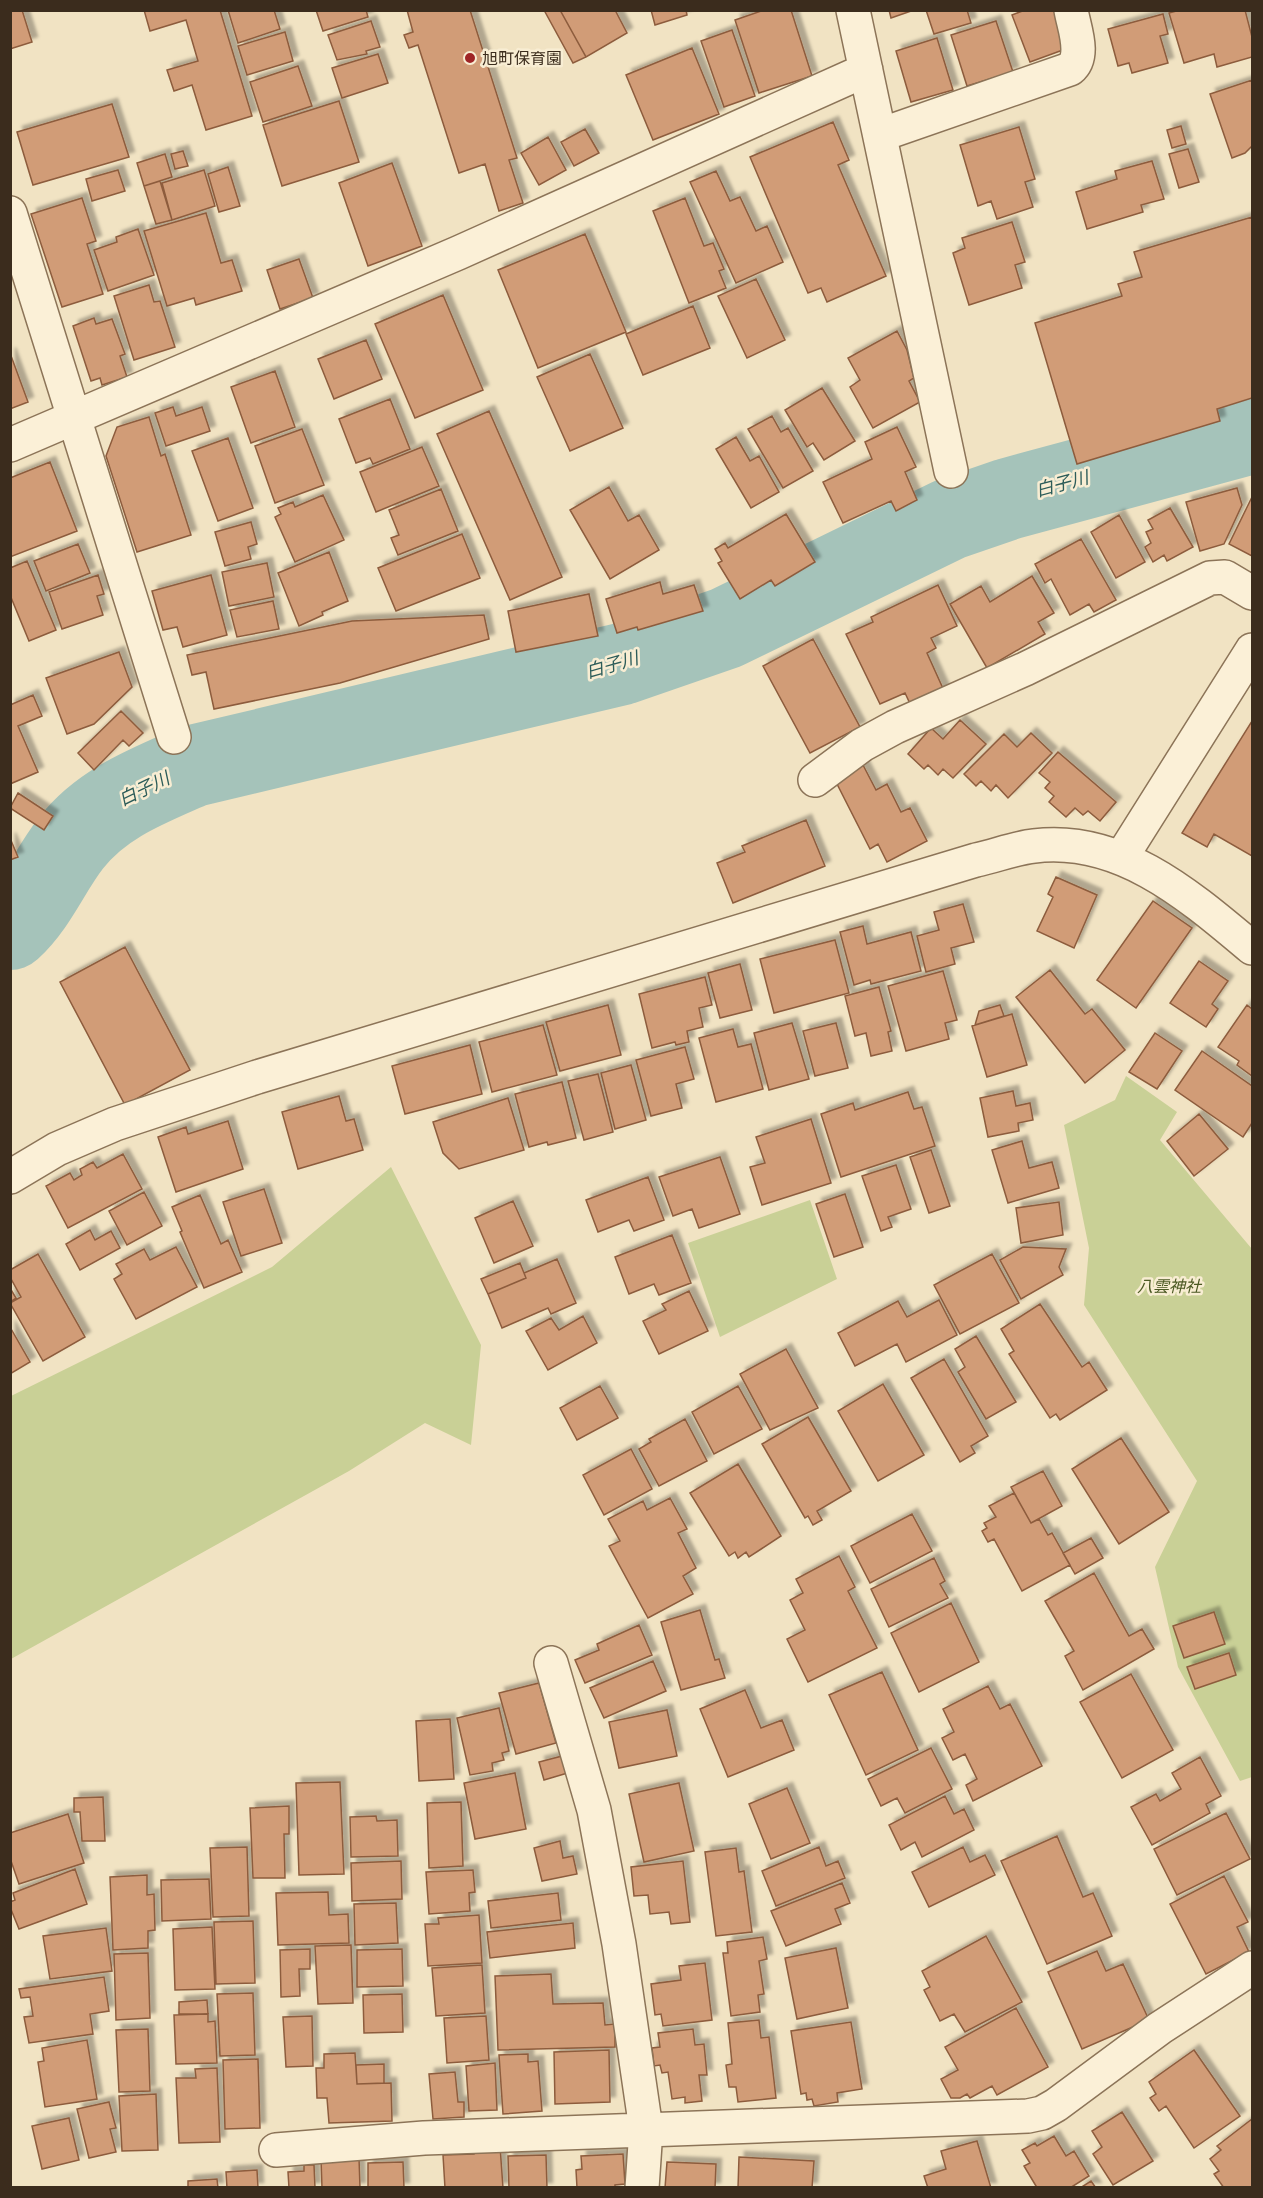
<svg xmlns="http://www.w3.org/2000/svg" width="1263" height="2198" viewBox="0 0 1263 2198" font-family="Literata,'Noto Sans JP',serif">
  <defs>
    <filter id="shadow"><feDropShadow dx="5.5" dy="-5.5" stdDeviation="1.5" flood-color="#0004"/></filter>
  </defs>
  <rect width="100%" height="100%" fill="#f1e3c3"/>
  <path fill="#c9d096" d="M1126 1076 1177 1112 1160 1140 1252 1249V1777L1240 1781 1178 1667 1155 1567 1197 1481 1084 1305 1089 1248 1064 1125 1115 1100Z
    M391 1167 481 1345 471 1445 425 1423 349 1471 11 1659V1396L272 1267Z
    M810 1200 837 1279 720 1337 688 1243Z"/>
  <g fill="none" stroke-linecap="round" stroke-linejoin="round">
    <path stroke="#a5c3ba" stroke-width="82" d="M10 929C37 904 49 871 71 843 102 803 148 786 193 766L622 664 726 628 950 519 1008 499 1252 433"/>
  </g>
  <path fill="#d19c77" stroke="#8d5c3d" stroke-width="1.5" filter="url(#shadow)" d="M10 10H22L32 42 10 49Z
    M144 10H220L252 116 206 130 192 85 174 91 167 70 198 61 186 20 150 31Z
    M228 10H274L280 29 238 43Z
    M316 10H366L368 17 323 31Z
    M407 10H470L517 158 509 160 523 203 499 211 485 164 459 173 418 45 409 48 404 35 413 32Z
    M544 10H560L586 57 573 63Z
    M560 10H615L627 33 586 57Z
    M651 10H686L687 15 655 25Z
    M764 10H791L812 76 759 93 735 20Z
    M889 10H914L891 18Z
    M926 10H967L971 23 934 34Z
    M1025 10H1058L1071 47 1030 62 1012 15Z
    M1180 10H1245L1252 37V57L1217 67 1214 54 1184 63 1169 13Z
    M1163 14 1168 34 1160 36 1168 63 1132 73 1129 63 1118 66 1108 29Z
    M371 21 380 47 366 51 367 54 337 60 328 35Z
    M996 21 1013 72 967 86 951 35Z
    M732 30 755 96 724 107 701 41Z
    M285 32 293 61 247 75 238 46Z
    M937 38 953 90 911 102 896 51Z
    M692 48 719 114 653 140 626 75Z
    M378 54 388 83 342 98 332 68Z
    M298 66 312 106 263 122 250 82Z
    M1252 80V146L1245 153 1232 158 1210 94Z
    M339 101 359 162 282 186 263 125Z
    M112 104 129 157 33 185 17 132Z
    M833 122 849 160 838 165 886 276 827 302 821 288 808 293 750 157Z
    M1181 126 1186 144 1172 148 1167 130Z
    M1019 127 1035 179 1025 182 1033 207 997 219 991 201 978 206 960 145Z
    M585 129 599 153 574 166 561 142Z
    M548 137 566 170 539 185 521 153Z
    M1188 149 1199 182 1179 188 1169 154Z
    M183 151 188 166 175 169 171 154Z
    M165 154 172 177 144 186 137 163Z
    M1152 161 1164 199 1141 205 1143 212 1087 229 1076 192 1117 179 1115 171Z
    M392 163 422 246 368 266 339 183Z
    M228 167 240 206 219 212 208 174Z
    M118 170 125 191 92 201 86 179Z
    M204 170 215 206 172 220 162 183Z
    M716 171 730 201 740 197 756 231 767 226 783 262 736 283 690 182Z
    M160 181 172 220 156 224 144 186Z
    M82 198 96 241 87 244 103 294 62 307 31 214Z
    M685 198 704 246 713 243 724 269 719 271 726 288 689 303 653 211Z
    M206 213 221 263 232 260 242 291 196 305 194 298 167 306 144 231Z
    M1252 217V398L1217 409 1220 421 1077 464 1035 323 1122 296 1118 284 1142 277 1134 252Z
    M1012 222 1025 262 1015 265 1022 288 969 305 953 253 965 248 962 238Z
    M138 229 154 275 108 291 94 250 117 242 116 237Z
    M585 234 626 332 538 368 498 270Z
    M299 259 313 298 280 309 267 270Z
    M756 279 785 340 747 358 718 296Z
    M149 285 154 302 160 301 175 347 134 360 114 296Z
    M443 295 483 390 415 418 375 324Z
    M693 306 710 348 643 375 626 334Z
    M94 318 96 324 112 319 125 354 120 356 127 377 102 385 100 378 91 381 73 326Z
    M897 331 907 350 914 378 909 381 920 402 873 428 850 387 860 380 848 358Z
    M366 340 382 379 334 399 318 359Z
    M10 353 28 402 10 409Z
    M590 354 623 428 570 451 537 377Z
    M275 371 295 427 251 443 231 387Z
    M822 388 855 441 824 460 813 443 807 447 785 410Z
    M390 399 410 449 373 464 370 458 356 463 339 419Z
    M173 407 176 416 202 407 210 431 166 446 155 413Z
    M489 411 562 577 510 600 437 434Z
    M772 416 781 432 788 428 813 471 783 488 748 429Z
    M149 417 161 456 165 454 191 535 137 552 106 456 117 427Z
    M897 427 916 467 905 472 917 500 896 511 891 501 843 523 823 482 872 459 865 442Z
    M302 429 324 485 275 503 255 446Z
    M736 437 750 461 759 456 779 492 751 508 716 449Z
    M228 438 253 508 218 521 192 451Z
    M422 447 439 486 376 512 360 472Z
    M50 462 77 531 10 557V478Z
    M609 487 628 521 639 515 659 550 610 579 570 510Z
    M1237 488 1242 505 1224 544 1200 551 1186 502Z
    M441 489 458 531 398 555 391 538 399 535 389 510Z
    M323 495 344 540 295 562 275 517 281 514 278 508 293 502 295 507Z
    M1252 497V556L1229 544Z
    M1170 508 1193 547 1167 561 1164 555 1153 562 1145 547 1151 543 1146 532 1153 529 1148 520Z
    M786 514 815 562 775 586 771 580 740 599 718 563 722 561 715 549 725 543 728 548Z
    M1119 515 1145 562 1116 578 1091 532Z
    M251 522 257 544 248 547 251 559 225 566 215 532Z
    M462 534 480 578 396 611 378 568Z
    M1081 539 1116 600 1094 612 1089 604 1070 615 1051 579 1045 583 1035 564Z
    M78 544 90 573 46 591 34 561Z
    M329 552 348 601 322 612 323 615 299 626 278 573Z
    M27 561 56 630 29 641 10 595V568Z
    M267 563 274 597 229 606 222 572Z
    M98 575 104 594 97 596 103 615 62 629 49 592Z
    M211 575 227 635 183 647 177 627 163 630 152 591Z
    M1032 576 1054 613 1038 622 1045 634 987 668 950 604 981 586 990 602Z
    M660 582 663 594 694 585 703 611 638 630 637 627 617 633 606 599Z
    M938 585 957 626 931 638 936 648 927 653 945 693 912 708 905 693 880 704 846 634 873 622 871 617Z
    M589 594 598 636 516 652 508 611Z
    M273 601 279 629 237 637 230 610Z
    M484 615 489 639 340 683 214 709 206 672 192 675 187 655 352 621Z
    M813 639 860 727 810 753 763 666Z
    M119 652 132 687 94 724 67 734 46 678Z
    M33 695 42 716 18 726 38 772 10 784V705Z
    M121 711 143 733 129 746 123 740 94 770 78 753Z
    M960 720 986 744 953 778 943 769 938 775 928 765 924 769 908 754 931 728 943 739Z
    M1252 721V856L1214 834 1207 847 1182 833Z
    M1031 733 1052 753 1008 798 996 785 991 791 981 781 976 786 964 774 1004 734 1017 747Z
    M1058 752 1116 802 1100 821 1088 811 1083 815 1075 808 1066 817 1049 802 1054 796 1045 788 1050 782 1039 773Z
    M863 765 876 790 887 784 901 812 910 808 927 841 887 862 878 844 870 849 835 780Z
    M18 793 53 816 44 830 10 808Z
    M806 820 825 866 733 903 717 863 745 852 742 846Z
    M10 838 18 857 10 860Z
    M1056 877 1097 895 1074 948 1037 931 1053 897 1048 894Z
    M1153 901 1192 928 1136 1008 1097 980Z
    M963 904 974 942 951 948 955 964 926 972 917 936 939 930 934 912Z
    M863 926 867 944 911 932 921 971 871 984 870 980 854 985 840 932Z
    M835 940 849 993 774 1013 760 959Z
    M125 947 190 1070 125 1105 60 982Z
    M1199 961 1228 981 1212 1004 1218 1009 1206 1027 1170 1003Z
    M740 964 752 1010 720 1018 708 973Z
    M1050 970 1085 1014 1092 1009 1125 1050 1085 1083 1016 997Z
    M943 971 957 1020 945 1023 949 1039 906 1051 888 986Z
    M705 977 712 1005 699 1008 703 1027 687 1031 689 1042 676 1045 675 1042 652 1048 639 994Z
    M879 987 891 1031 888 1032 892 1051 871 1056 866 1033 855 1036 845 996Z
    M608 1005 621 1055 560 1071 546 1022Z
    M1000 1005 1004 1016 975 1025 979 1011Z
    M1247 1005 1252 1009V1076L1237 1065 1239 1061 1218 1047Z
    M1012 1014 1027 1065 987 1077 972 1026Z
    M792 1023 809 1079 769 1090 754 1033Z
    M836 1023 848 1068 815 1076 803 1031Z
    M543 1025 557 1075 492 1092 479 1042Z
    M733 1029 738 1047 751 1044 763 1089 716 1102 699 1038Z
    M1155 1033 1182 1051 1157 1089 1129 1072Z
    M470 1045 482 1094 405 1114 392 1066Z
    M685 1047 694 1079 676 1084 682 1108 651 1116 636 1060Z
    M1202 1051 1252 1086V1123L1243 1137 1175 1090Z
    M631 1065 646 1120 615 1129 601 1073Z
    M598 1074 613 1132 584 1140 568 1081Z
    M562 1082 576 1138 548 1145 547 1142 529 1147 515 1094Z
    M1013 1091 1016 1106 1030 1103 1033 1120 1018 1123 1019 1131 988 1137 980 1098Z
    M908 1092 914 1109 922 1107 935 1146 841 1177 821 1114 853 1103 855 1110Z
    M339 1096 346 1121 354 1119 363 1150 298 1169 282 1112Z
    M508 1098 524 1150 459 1169 443 1153 433 1122Z
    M1199 1114 1228 1149 1194 1176 1167 1141Z
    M811 1119 831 1183 762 1205 750 1167 765 1163 756 1137Z
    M228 1121 243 1169 176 1192 158 1137 186 1127 188 1134Z
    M1022 1141 1029 1168 1052 1162 1059 1188 1008 1203 992 1150Z
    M931 1150 950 1206 929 1213 910 1157Z
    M123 1154 142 1189 68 1228 46 1186 70 1173 74 1180 82 1175 80 1169 93 1162 97 1168Z
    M720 1157 740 1214 699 1228 692 1209 673 1216 659 1177Z
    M896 1165 911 1209 888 1217 892 1227 881 1231 862 1176Z
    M648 1177 664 1220 634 1231 629 1220 598 1232 586 1200Z
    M264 1189 282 1243 241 1256 223 1202Z
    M144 1192 162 1226 127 1245 109 1211Z
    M845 1194 863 1247 834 1257 816 1204Z
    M200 1195 221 1244 228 1240 242 1272 204 1288 180 1232 182 1231 172 1207Z
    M513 1201 533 1246 494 1263 475 1218Z
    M1059 1202 1063 1235 1021 1243 1016 1208Z
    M90 1230 95 1240 111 1231 120 1248 80 1270 66 1244Z
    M672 1235 691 1283 659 1295 654 1284 629 1294 615 1257Z
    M176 1247 197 1287 136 1319 114 1279 122 1274 116 1264 144 1249 150 1260Z
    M1023 1247 1066 1249 1059 1267 1063 1275 1021 1299 1000 1260Z
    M38 1254 85 1337 43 1361 10 1303 21 1297 10 1277V1270Z
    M992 1254 1019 1303 960 1334 934 1285Z
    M557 1259 576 1303 551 1314 548 1308 502 1328 488 1294 526 1278 524 1273Z
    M520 1263 526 1278 488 1294 481 1279Z
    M10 1288 16 1298 10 1302Z
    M689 1291 708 1331 659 1354 643 1321 666 1310 662 1304Z
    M939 1300 957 1335 906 1362 897 1344 855 1366 838 1333 898 1301 907 1317Z
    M1040 1304 1082 1367 1089 1362 1107 1390 1060 1420 1056 1414 1050 1418 1009 1354 1014 1351 1001 1329Z
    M583 1316 597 1343 548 1370 526 1331 551 1318 559 1330Z
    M10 1327 30 1362 10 1374Z
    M976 1336 1016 1402 986 1419 958 1372 965 1367 955 1349Z
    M786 1349 818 1408 770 1430 740 1374Z
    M944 1359 988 1436 971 1446 975 1453 960 1462 911 1378Z
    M883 1384 924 1455 878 1481 838 1411Z
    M600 1386 618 1418 577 1440 560 1408Z
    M738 1386 762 1429 714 1454 692 1412Z
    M808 1417 851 1491 817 1511 822 1520 813 1525 808 1516 805 1518 762 1444Z
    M685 1419 707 1461 659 1486 639 1449 651 1442 649 1439Z
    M1121 1438 1169 1512 1119 1544 1072 1469Z
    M631 1449 652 1489 604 1515 583 1475Z
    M738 1464 781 1536 749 1557 746 1552 738 1558 735 1552 729 1556 690 1493Z
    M1043 1471 1062 1506 1031 1523 1011 1487Z
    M1014 1493 1031 1523 1039 1519 1048 1535 1052 1533 1070 1565 1022 1591 994 1539 988 1542 982 1531 987 1528 984 1523 996 1517 989 1506Z
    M670 1498 687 1529 678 1533 696 1568 683 1576 693 1594 648 1618 609 1546 620 1541 608 1519 643 1501 647 1510Z
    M912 1514 932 1551 870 1583 851 1546Z
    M1091 1538 1103 1558 1075 1574 1063 1553Z
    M839 1556 855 1587 848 1591 877 1648 808 1682 787 1639 805 1630 790 1600 803 1593 796 1579Z
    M934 1558 945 1581 940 1584 948 1598 889 1627 871 1589Z
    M1094 1573 1129 1636 1142 1629 1154 1649 1083 1690 1065 1656 1074 1651 1045 1601Z
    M951 1603 979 1662 919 1692 891 1633Z
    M700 1610 715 1660 719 1659 725 1678 681 1690 661 1622Z
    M1214 1612 1225 1644 1184 1658 1173 1626Z
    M639 1625 652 1655 585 1683 575 1660 599 1650 597 1644Z
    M1229 1653 1236 1675 1195 1689 1187 1667Z
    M653 1661 666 1691 604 1718 590 1688Z
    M882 1672 918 1750 866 1775 829 1695Z
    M1131 1674 1173 1750 1122 1778 1080 1702Z
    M539 1683 556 1743 516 1754 499 1693Z
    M988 1686 1000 1709 1010 1704 1042 1766 973 1801 966 1785 977 1779 965 1754 953 1760 942 1738 954 1732 943 1709Z
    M745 1690 761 1728 782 1720 794 1750 728 1777 700 1709Z
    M499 1708 509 1751 502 1753 504 1760 492 1763 493 1771 470 1775 457 1718Z
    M667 1710 677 1756 619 1768 609 1722Z
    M450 1719 454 1779 419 1781 416 1721Z
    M931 1748 952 1789 905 1813 897 1798 881 1806 868 1779Z
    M566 1755 571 1772 544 1780 539 1762Z
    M1200 1757 1221 1796 1206 1804 1210 1813 1152 1845 1131 1807 1156 1794 1160 1801 1181 1789 1172 1773Z
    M515 1773 526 1829 475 1839 464 1783Z
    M340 1782 344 1874 299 1875 296 1783Z
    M679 1783 694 1851 644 1862 629 1794Z
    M787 1788 810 1843 771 1859 749 1804Z
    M945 1796 954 1814 964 1809 974 1830 922 1857 915 1842 901 1850 889 1825Z
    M103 1797 105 1841H82L80 1812H74V1798Z
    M461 1802 463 1866 429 1868 427 1803Z
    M289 1806V1834H284L285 1878H253L250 1808Z
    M1226 1813 1250 1859 1177 1895 1154 1849Z
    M68 1814 84 1863 19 1884 10 1858V1833Z
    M376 1816 377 1821 397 1820 398 1856 351 1857 350 1817Z
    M1057 1836 1083 1897 1093 1893 1112 1936 1047 1964 1001 1861Z
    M560 1841 563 1858 573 1856 577 1874 542 1881 534 1848Z
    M247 1847 249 1916 213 1917 210 1848Z
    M819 1847 826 1866 838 1861 845 1878 776 1906 762 1871Z
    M963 1847 970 1862 985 1855 995 1875 929 1907 912 1872Z
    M736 1848 739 1872 744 1871 752 1932 716 1936 705 1852Z
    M401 1861 402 1899 352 1901 351 1863Z
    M683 1861 690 1922 671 1924 669 1912 650 1914 648 1895 634 1896 631 1867Z
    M75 1869 87 1904 19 1929 10 1907V1902L15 1900 13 1893Z
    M473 1870 475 1892 469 1893 470 1911 429 1914 426 1872Z
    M147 1875V1895L154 1894 155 1930 148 1931V1948L113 1950 110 1877Z
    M1224 1876 1248 1922 1237 1927 1249 1952 1206 1974 1170 1904Z
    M209 1879 211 1919 162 1921 161 1880Z
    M842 1883 850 1903 835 1909 841 1924 786 1946 771 1911Z
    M328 1892 329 1915 348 1914 349 1943 278 1945 276 1893Z
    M558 1893 561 1920 491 1928 488 1901Z
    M396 1903 398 1943 355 1945 354 1904Z
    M479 1915 482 1963 428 1966 425 1924H439L438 1918Z
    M253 1921 255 1983 216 1984 214 1922Z
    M573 1923 575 1948 490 1958 487 1932Z
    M212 1927 215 1989 175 1990 173 1929Z
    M106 1928 112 1971 50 1979 43 1936Z
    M986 1936 1022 2002 965 2032 954 2014 940 2021 924 1990 930 1987 922 1971Z
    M763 1937 767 1959 759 1961 764 1994 758 1995 760 2012 731 2016 723 1953H728L727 1942Z
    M351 1945 353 2003 318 2004 315 1946Z
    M836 1948 848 2008 797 2019 785 1958Z
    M310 1949V1969H299L300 1996 281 1997 280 1950Z
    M402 1949 403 1986 357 1987V1950Z
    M1097 1951 1106 1971 1123 1964 1149 2020 1082 2049 1048 1972Z
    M148 1953 150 2018 116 2020 114 1954Z
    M705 1963 712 2020 663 2026 661 2014 655 2015 651 1984 681 1980 679 1966Z
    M482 1965 485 2013 436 2016 432 1968Z
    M551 1974 553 2004 603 2003 605 2025 615 2024V2047L498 2050 495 1976Z
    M104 1977 109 2011 90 2014 93 2034 29 2043 24 2017 33 2016 30 1997 21 1998 19 1989Z
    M253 1993 255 2055 220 2056 217 1994Z
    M402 1994 403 2032 364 2033 363 1995Z
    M207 2000 208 2014H179V2002Z
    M1016 2008 1048 2067 997 2095 992 2086 970 2098 967 2094 960 2098H951L941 2079 958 2070 945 2047Z
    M208 2014V2022L215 2021 217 2063 176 2064 174 2015Z
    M312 2016 313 2066 286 2067 283 2017Z
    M486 2016 489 2060 447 2063 444 2018Z
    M759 2020 761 2038 769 2037 776 2098 738 2102 736 2087H729L726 2065 732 2064 728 2023Z
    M851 2022 862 2089 837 2093 838 2102 814 2106 812 2099 807 2100 806 2093 801 2094 791 2031Z
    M148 2029 150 2091 119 2092 116 2030Z
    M693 2029 695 2045 704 2044 707 2075H699L702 2101 685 2103V2097L672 2099 668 2072 662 2073 660 2065 654 2066 652 2048 660 2047 658 2033Z
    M87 2040 97 2099 45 2107 38 2062 44 2061 42 2048Z
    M609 2050 610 2102 555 2104 554 2052Z
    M1194 2050 1240 2116 1194 2148 1166 2106 1159 2111 1150 2098 1156 2094 1149 2082Z
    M355 2053 357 2084 391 2083 392 2121 329 2123 327 2098H317L316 2068H324V2054Z
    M528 2054V2062L538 2061 542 2111 503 2114 499 2055Z
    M258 2059 260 2128 225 2129 223 2060Z
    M495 2063 497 2110 469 2111 466 2066Z
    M384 2064V2083L357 2084 356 2065Z
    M217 2068 220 2142 179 2143 176 2078H196L195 2069Z
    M455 2072 458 2102H464V2117L433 2119 429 2074Z
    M156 2094 158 2150 122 2151 119 2096Z
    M109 2102 116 2128 110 2129 116 2152 89 2158 77 2109Z
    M1122 2112 1153 2161 1113 2185 1093 2154 1102 2147 1092 2131Z
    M69 2118 79 2160 42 2169 32 2126Z
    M1252 2119V2188H1224L1214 2174 1219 2171 1210 2159 1221 2150 1217 2146Z
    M1054 2136 1066 2156 1074 2151 1089 2176 1070 2188H1034L1036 2186 1024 2166 1030 2163 1022 2150 1035 2143 1037 2146Z
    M977 2141 991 2188H928L924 2176 946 2169 941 2151Z
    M500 2146 503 2188H445L443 2155 474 2154V2147Z
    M623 2154 625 2184 615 2185V2188H577L576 2170 582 2169 581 2156Z
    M546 2155 547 2188H509L508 2156Z
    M739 2157 814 2161 812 2188H738Z
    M359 2158 360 2188H322L321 2159Z
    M403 2162 404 2188H368V2163Z
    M667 2162 716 2164 715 2188H665Z
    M304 2165H314L315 2188H289L288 2172 304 2171Z
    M257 2170 258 2188H227L226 2172Z
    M217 2179 218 2188H188V2181Z
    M1091 2181 1096 2188H1080Z"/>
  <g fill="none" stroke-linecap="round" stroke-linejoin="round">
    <g stroke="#8c7458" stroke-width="36">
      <path id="minor" d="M853 10 951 471
        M880 135 1070 69C1086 56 1074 28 1071 10
        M10 213 174 737
        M10 445 458 253 866 70
        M815 780 862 745 895 727 1025 669 1210 578 1225 577 1252 593
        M1121 858 1252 650
        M10 1177 57 1149 115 1124 257 1077 976 860C995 856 1015 848 1034 846 1121 835 1191 897 1252 948
        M551 1663 594 1810 619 1944 646 2129 642 2188
        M276 2150 424 2138 1028 2116 1042 2113 1056 2105 1160 2028 1252 1968"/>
    </g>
    <use href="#minor" stroke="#fbf0d7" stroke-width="33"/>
  </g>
  <circle fill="#9f2526" stroke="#f8edd3" stroke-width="2" cx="470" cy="58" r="6"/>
  <g text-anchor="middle" stroke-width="5" stroke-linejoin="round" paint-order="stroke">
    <g font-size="16" fill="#3b2c1d" stroke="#f8edd3" text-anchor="start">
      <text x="482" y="64">旭町保育園</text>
    </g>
    <g font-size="16" font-style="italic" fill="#4b5923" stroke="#f8edd3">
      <text x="1169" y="1292">八雲神社</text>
    </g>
    <g font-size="18" font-style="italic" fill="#2c5c59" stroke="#f8edd3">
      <text transform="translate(1062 484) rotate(-15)" y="6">白子川</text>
      <text transform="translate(612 665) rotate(-16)" y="6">白子川</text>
      <text transform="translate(144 789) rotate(-26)" y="6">白子川</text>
    </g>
  </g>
  <rect width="1263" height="2198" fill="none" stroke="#3b2c1d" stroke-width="24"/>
</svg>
